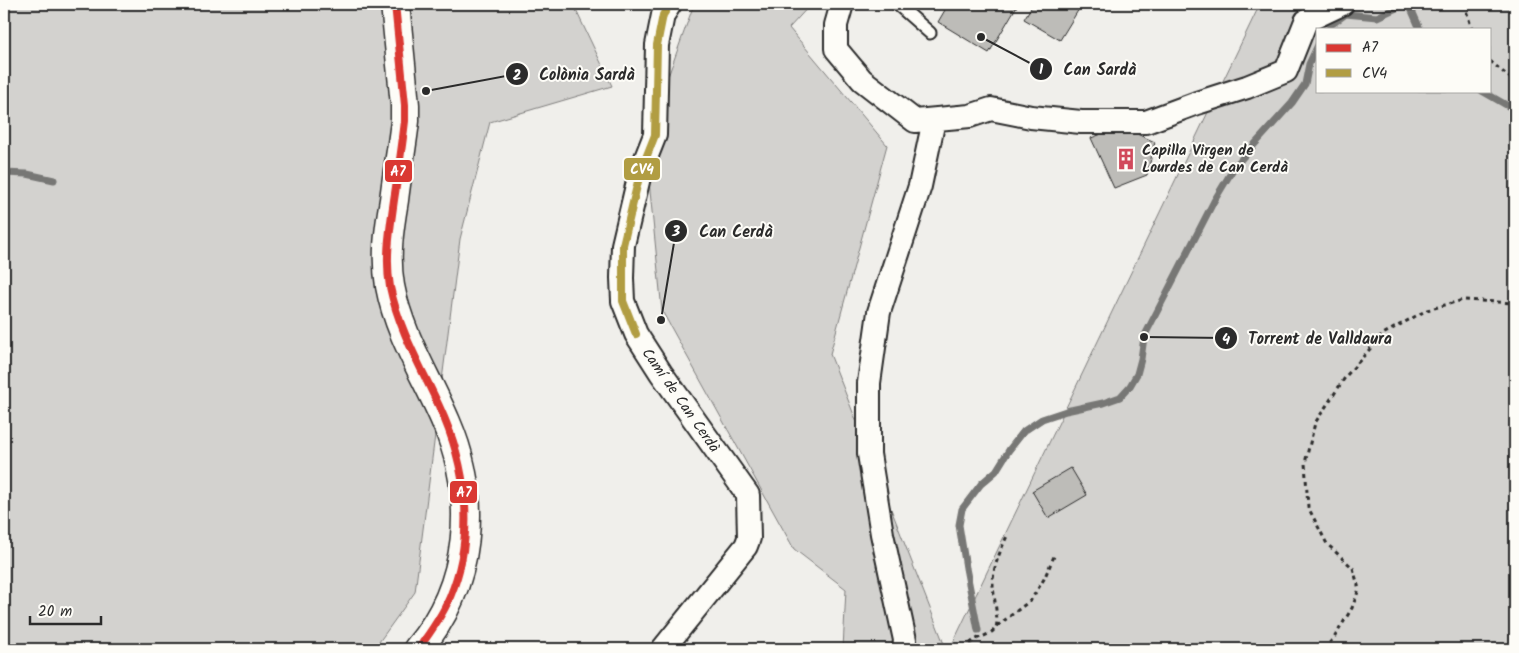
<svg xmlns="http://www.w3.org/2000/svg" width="1519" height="653" viewBox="0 0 1519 653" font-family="Kalam,sans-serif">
  <rect width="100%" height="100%" fill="#f0efeb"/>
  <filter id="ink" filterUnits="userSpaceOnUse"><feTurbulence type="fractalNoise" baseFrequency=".02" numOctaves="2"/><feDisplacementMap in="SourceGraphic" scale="10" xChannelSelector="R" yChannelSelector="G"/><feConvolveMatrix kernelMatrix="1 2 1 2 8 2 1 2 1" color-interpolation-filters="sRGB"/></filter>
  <g filter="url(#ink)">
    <path fill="#d3d2cf" stroke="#7f7e7d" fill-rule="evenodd" d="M4 4H573L612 86 490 122 460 239 415 592 374 649H4Z
      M694 4H811L789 28 887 145 830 354 946 649H843L846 589 794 549 662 311 645 141Z
      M1260 4H1515V649H950ZM1318 29H1490V91H1318Z"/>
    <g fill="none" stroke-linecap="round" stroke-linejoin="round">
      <path stroke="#777775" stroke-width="7" d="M1409 4 1420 29
        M1329 29 1331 25 1346 14 1377 17 1405 4
        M1482 91 1515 110
        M4 173 27 174 54 180
        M978 630 966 568 959 525 962 509 981 484 996 471 1009 450 1024 431 1042 419 1066 411 1103 403 1120 397 1130 386 1137 374 1141 359 1144 337 1214 201 1235 166 1292 103 1305 84 1309 64 1318 45
        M982 648V649"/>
    </g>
    <path fill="#bdbcb8" stroke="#2b2b2b" d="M936 4H951L960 9 964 4H1018L989 53 938 22 945 10Z
      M1033 4H1082L1060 40 1024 19Z
      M1121 127 1155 142 1147 175 1114 188 1091 138Z
      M1071 468 1087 495 1048 518 1032 491Z"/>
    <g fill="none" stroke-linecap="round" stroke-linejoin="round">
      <g stroke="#2b2b2b" stroke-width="15">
        <path id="lane" d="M897 4 930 33"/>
      </g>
      <g stroke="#2b2b2b" stroke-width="26">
        <path id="street" d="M842 4 836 25V49L862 80 915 121 970 116 991 109 1031 117 1081 122H1146L1197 103 1247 87 1286 71 1306 21 1342 4
          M663 649 746 546 749 538 748 495 661 373 636 334 623 301 622 278 623 245 640 173 655 135 657 45 663 15 670 4
          M904 649 905 640 882 534 869 454V383L879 312 920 186 934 120"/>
      </g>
      <g stroke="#2b2b2b" stroke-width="31">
        <path id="secondary" d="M395 4 405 105V121C402 147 397 174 394 200 389 229 385 257 390 286 399 335 427 377 446 422 479 498 472 585 418 649"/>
      </g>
      <path stroke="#2b2b2b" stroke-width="3" stroke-dasharray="4 4" stroke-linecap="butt" d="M1464 4 1472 29
        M1490 61 1515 82
        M997 626 1031 600 1044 579 1055 554
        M964 649C967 647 970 643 973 641 980 636 991 636 996 627 999 621 993 593 993 584 993 566 1000 552 1007 536
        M1324 649 1334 638 1352 608 1359 589 1353 568 1327 544 1308 507 1305 463 1315 423 1346 376 1383 334 1427 310 1463 300 1515 303"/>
      <use href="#lane" stroke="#fdfcf7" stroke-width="11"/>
      <use href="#street" stroke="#fdfcf7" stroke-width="22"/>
      <use href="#secondary" stroke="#fdfcf7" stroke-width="28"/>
      <g stroke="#fdfcf7" stroke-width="11">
        <path id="bus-1" d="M395 4 405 105V121C402 147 398 174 394 200 390 229 385 258 390 287 399 330 421 367 439 406 467 466 476 535 450 597 442 616 430 633 418 649"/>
      </g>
      <g stroke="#fdfcf7" stroke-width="11">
        <path id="bus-2" d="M636 334 623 301V245L640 173 655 135 657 45 663 15 670 4"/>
      </g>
      <use href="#bus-1" stroke="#da3832" stroke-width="8"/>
      <use href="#bus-2" stroke="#b19d42" stroke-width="8"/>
    </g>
  </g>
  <defs>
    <g id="building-bare" transform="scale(1.725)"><path d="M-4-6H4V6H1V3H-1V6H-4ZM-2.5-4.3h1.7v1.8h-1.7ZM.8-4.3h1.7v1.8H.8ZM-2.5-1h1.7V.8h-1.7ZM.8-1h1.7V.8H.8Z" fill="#d1495b" stroke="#fdfcf7" stroke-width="2.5" paint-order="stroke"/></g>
  </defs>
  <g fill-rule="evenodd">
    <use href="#building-bare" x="1126" y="159"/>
  </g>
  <g text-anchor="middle" stroke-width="4" stroke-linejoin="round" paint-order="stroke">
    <g font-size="15" font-weight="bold" fill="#2b2b2b" stroke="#fdfcf7" text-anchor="start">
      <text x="1142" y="155">Capilla Virgen de<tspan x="1142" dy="17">Lourdes de Can Cerdà</tspan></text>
    </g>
    <g font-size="15" fill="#2b2b2b" stroke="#fdfcf7">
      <text transform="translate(681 400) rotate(55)" y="5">Camí de Can Cerdà</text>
    </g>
  </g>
  <path fill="none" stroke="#2b2b2b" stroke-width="2" d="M981 37L1041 69M426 91L517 74M661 320L676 231M1144 337L1226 338"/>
  <g fill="#2b2b2b" stroke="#fdfcf7" stroke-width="2">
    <circle cx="981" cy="37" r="5"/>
    <circle cx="426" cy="91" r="5"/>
    <circle cx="661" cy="320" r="5"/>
    <circle cx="1144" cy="337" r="5"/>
    <circle cx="1041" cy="69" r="12"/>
    <circle cx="517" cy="74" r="12"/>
    <circle cx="676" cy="231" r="12"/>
    <circle cx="1226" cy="338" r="12"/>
  </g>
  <g font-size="15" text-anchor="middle" font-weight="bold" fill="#fff">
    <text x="1041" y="74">1</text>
    <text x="517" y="80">2</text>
    <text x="676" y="236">3</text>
    <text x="1226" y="344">4</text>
  </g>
  <g font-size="16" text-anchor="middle" font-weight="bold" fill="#2b2b2b" stroke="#fdfcf7" stroke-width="4" stroke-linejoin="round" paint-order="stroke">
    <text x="1100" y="75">Can Sardà</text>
    <text x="587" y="80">Colònia Sardà</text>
    <text x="736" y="237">Can Cerdà</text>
    <text x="1320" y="344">Torrent de Valldaura</text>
  </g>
  <g stroke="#fdfcf7" stroke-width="2">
    <rect x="623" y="157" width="38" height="24" rx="5" fill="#b19d42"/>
    <rect x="384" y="159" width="29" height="24" rx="5" fill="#da3832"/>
    <rect x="449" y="480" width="29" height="24" rx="5" fill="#da3832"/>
  </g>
  <g font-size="14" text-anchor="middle" font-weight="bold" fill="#fff">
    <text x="642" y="174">CV4</text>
    <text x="398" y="176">A7</text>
    <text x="464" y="497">A7</text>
  </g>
  <rect width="1519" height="653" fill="none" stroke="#fdfcf7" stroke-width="20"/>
  <rect x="10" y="10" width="1499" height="633" fill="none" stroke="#2b2b2b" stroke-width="2" filter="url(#ink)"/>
  <rect x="1316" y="28" width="175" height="65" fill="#fdfcf7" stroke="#a9a8a5"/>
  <rect x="1326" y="44" width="25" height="8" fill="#da3832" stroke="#a9a8a5"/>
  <text x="1362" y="52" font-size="15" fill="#2b2b2b">A7</text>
  <rect x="1326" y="69" width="25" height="8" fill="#b19d42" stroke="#a9a8a5"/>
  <text x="1362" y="78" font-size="15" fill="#2b2b2b">CV4</text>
  <path d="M30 616v8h71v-8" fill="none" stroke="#2b2b2b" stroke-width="2.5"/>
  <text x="38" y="616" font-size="15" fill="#2b2b2b" stroke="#fdfcf7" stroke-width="4" paint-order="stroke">20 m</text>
</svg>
